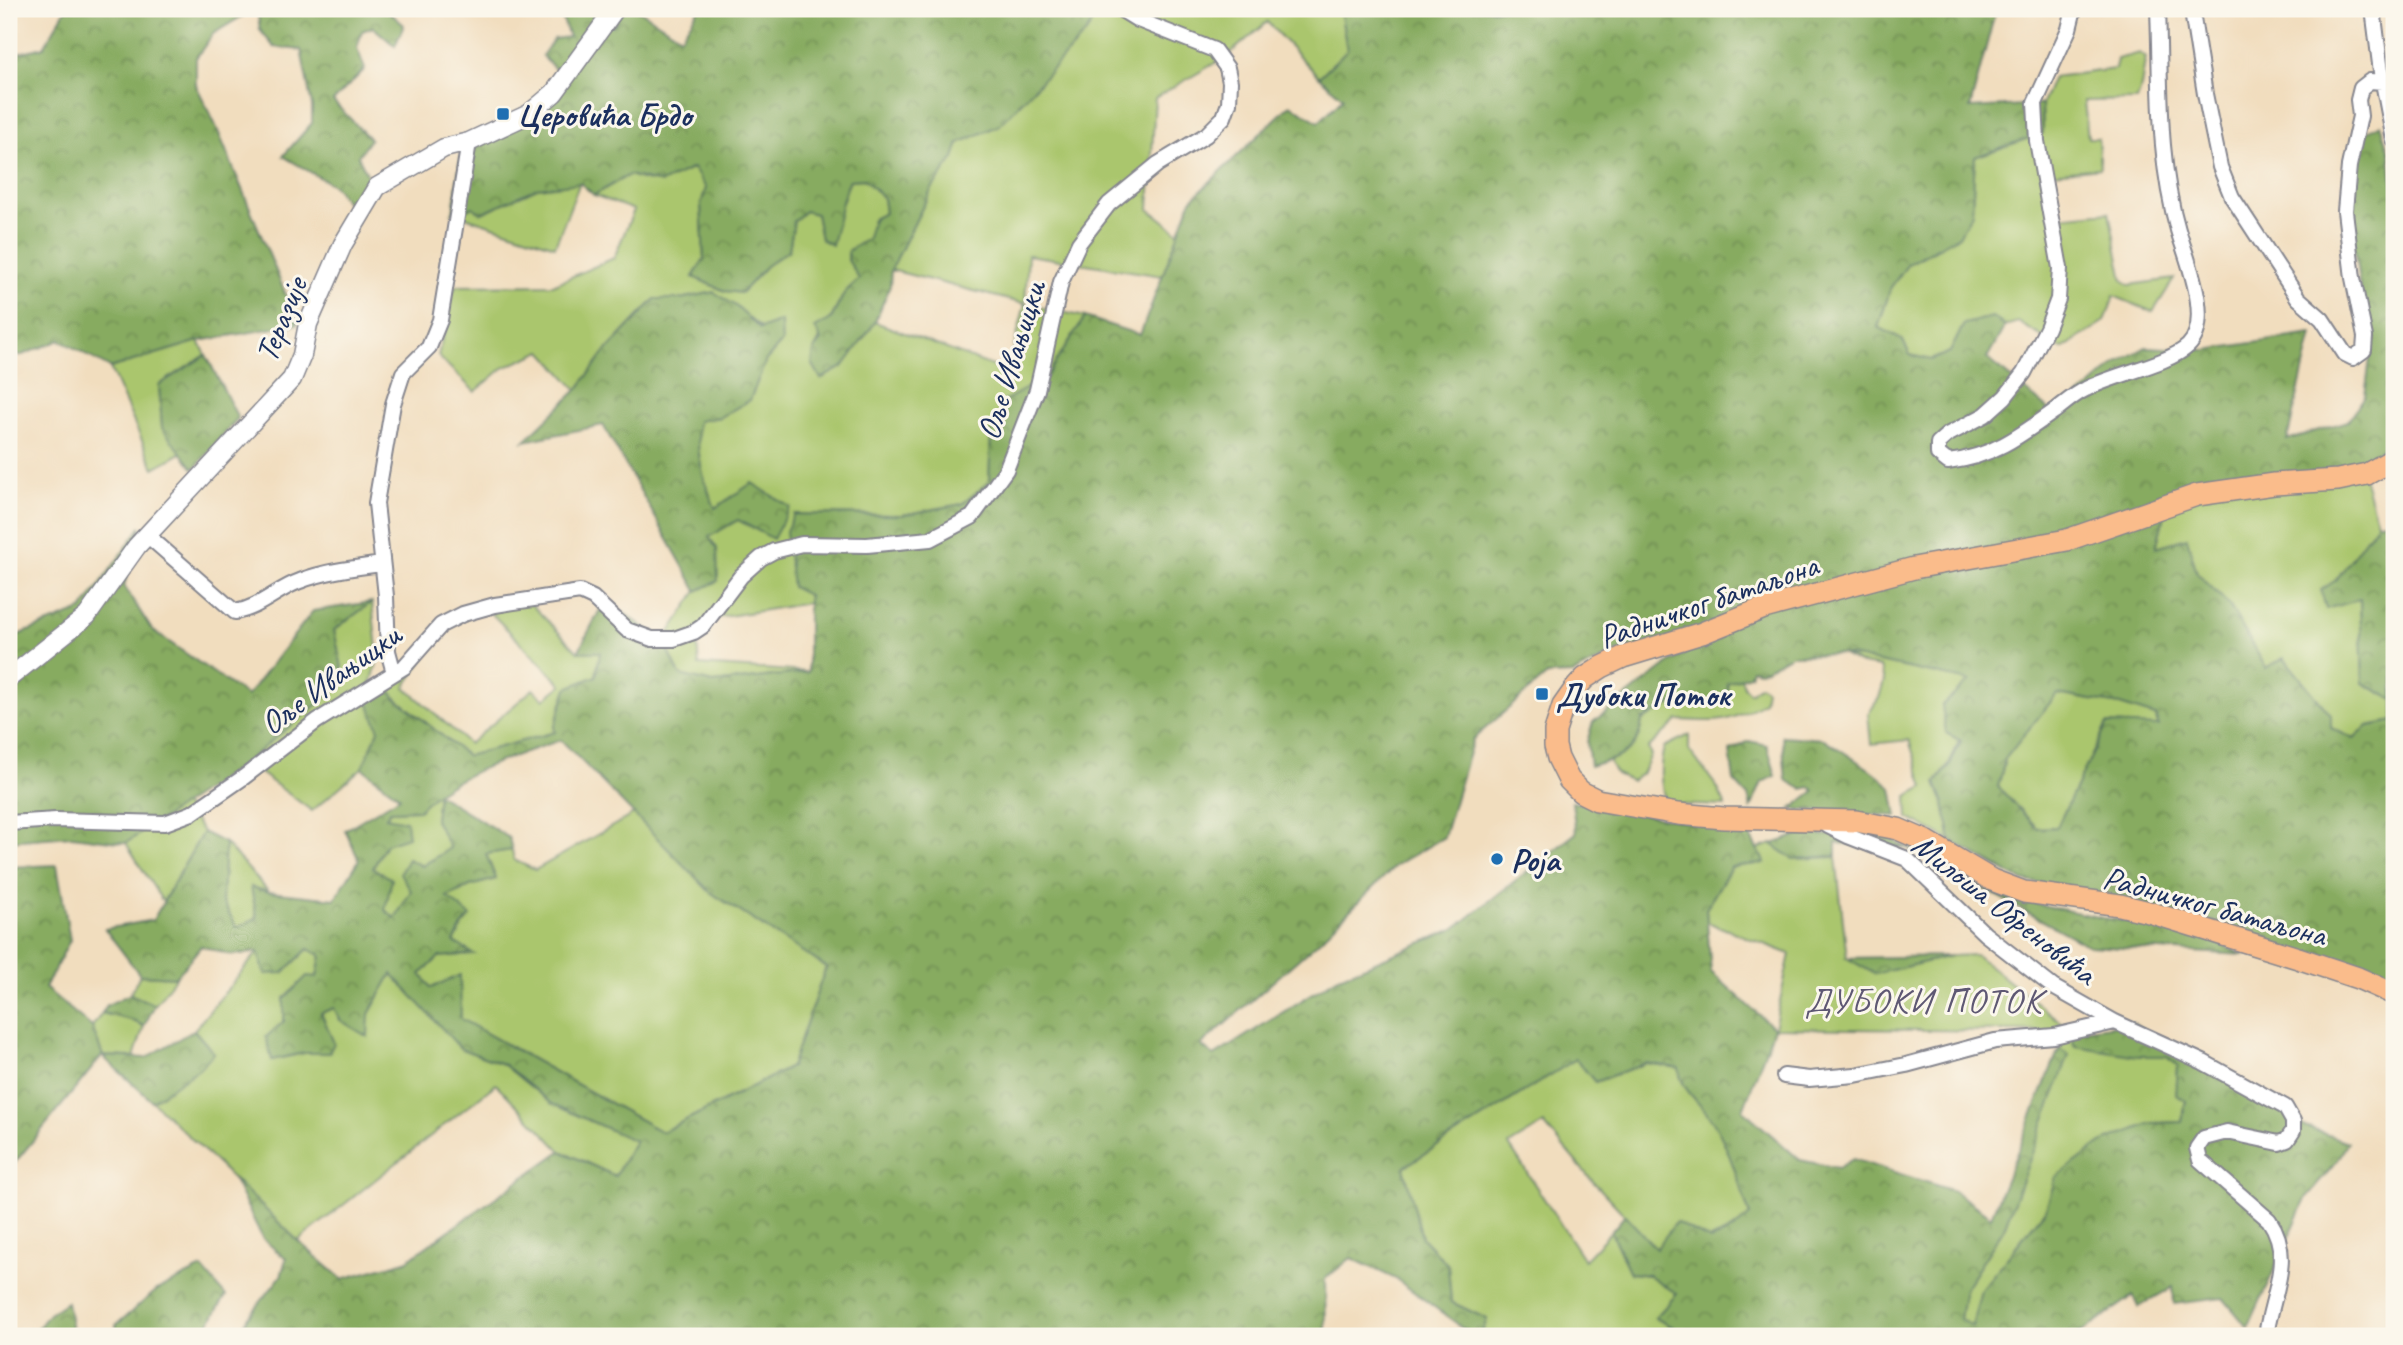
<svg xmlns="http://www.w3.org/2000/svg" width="2403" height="1345" viewBox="0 0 2403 1345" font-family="Caveat,sans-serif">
  <defs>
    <pattern id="forest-crowns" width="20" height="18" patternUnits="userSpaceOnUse" patternTransform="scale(1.75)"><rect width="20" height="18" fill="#87ab60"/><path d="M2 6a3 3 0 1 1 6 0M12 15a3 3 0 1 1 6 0" fill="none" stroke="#6e8c52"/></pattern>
  </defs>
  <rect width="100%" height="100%" fill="#fbf7ec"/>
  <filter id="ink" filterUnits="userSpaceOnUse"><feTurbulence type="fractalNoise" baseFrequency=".0143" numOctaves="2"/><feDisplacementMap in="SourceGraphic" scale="14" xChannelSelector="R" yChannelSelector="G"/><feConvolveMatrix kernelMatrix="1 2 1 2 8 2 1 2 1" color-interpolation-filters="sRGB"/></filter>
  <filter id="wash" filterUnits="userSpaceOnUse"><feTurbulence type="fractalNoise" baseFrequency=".00686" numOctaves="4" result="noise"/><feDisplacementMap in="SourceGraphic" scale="28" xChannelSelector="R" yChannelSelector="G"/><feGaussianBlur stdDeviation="1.57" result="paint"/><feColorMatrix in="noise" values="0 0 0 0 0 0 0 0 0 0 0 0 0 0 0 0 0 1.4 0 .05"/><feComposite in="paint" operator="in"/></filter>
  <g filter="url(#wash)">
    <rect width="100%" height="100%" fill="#f1ddbe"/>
    <path fill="#aac66d" stroke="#627a66" stroke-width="2" d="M1100 9H1340L1347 50 1319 77 1267 22 1227 56 1155 98 1149 209 1179 233 1162 276 1028 255 1025 304 1085 317 1046 377 991 434 989 482 962 504 902 515 794 514 809 603 716 618 697 642 699 665 808 672 713 683 680 675 664 641 697 591 718 581 708 537 738 520 790 508H715C702 477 697 456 697 421L720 417 750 400 766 360 782 342C757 327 737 308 714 292L680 299H655L606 351 577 390 542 351 503 368 475 392 438 356 455 286 553 285 614 258 634 210 594 195 629 175C660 187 665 181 694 168L706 188 701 204 704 259 693 277 725 291 741 293 766 266 789 250 794 221 805 211 816 214 821 239 842 202 850 180 864 179 883 198 885 213 873 219 869 238 848 260 860 279 845 292 814 350 843 366 875 322 1008 372 1025 304 891 270 931 190 953 158 959 143 1000 125 1086 33Z
      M2140 53 2146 58C2142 72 2143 87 2137 100L2084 101 2088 138H2098L2100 168 2052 173 2058 217 2109 212 2123 280 2129 285 2174 279 2153 312 2114 296 2105 321 2062 349 2018 322 2005 326 1992 317 1964 324 1950 352 1931 360 1910 355 1902 339 1878 328 1891 287 1908 264 1941 247 1972 213 1975 157 2043 133 2042 104 2053 77 2115 69 2117 59Z
      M580 182 555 246 453 213 473 207 482 213 537 188Z
      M199 341 206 355 159 385 162 428 183 452 154 468 110 368Z
      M2359 459 2377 523 2336 580 2360 599 2363 683 2394 700V721L2368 726 2354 739 2331 728 2284 658 2266 668 2229 605 2197 573 2187 539 2156 548 2170 493 2339 469Z
      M527 600 578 652H601L596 676 556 732 467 756 396 698 385 685 436 640 405 687 469 744 533 689 544 699 562 685 490 612Z
      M372 602 378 659 367 700 380 730 362 768 312 811 245 762 345 682 334 630Z
      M1841 654 1970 681C1963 723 1963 748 1936 783L1944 803 1951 841 1908 818 1907 796 1924 787 1909 740 1871 744 1868 714 1879 698 1884 681 1880 667 1861 664Z
      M1741 678 1744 687 1750 693 1760 685 1766 690 1764 702C1729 724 1717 722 1678 720L1648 748 1651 755 1642 774 1632 781 1616 774 1609 761C1632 751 1639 746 1642 720L1675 702 1718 700 1726 683Z
      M2057 694 2120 705 2155 716 2159 727 2107 724 2057 827 2037 828 1998 787 2005 759Z
      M1689 735V750L1717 787 1726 806 1666 804C1660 783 1659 768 1664 747Z
      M438 794 435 820 451 848 422 866 408 859 411 891 395 919 385 910 373 868 386 844V817L390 811 419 810 431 797Z
      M184 804 203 832 163 902 126 843Z
      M634 814 710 892 826 967 791 1067 662 1132 461 1019 431 988 421 974 439 957 473 954 454 943 462 926 447 897 470 886 496 879 486 854 512 850 514 860 535 870Z
      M225 843 269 892 251 887 257 918 237 928 222 901Z
      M1772 844 1793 859 1836 857 1847 958 1875 974 1951 956 1976 955 2072 1031 2138 1056H2167L2178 1066 2176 1095 2186 1100 2182 1122 2151 1123 2056 1177 2046 1209 1981 1290 1973 1327 1960 1319 1965 1289 2004 1228 2068 1055 2059 1049 2072 1032 1774 1028 1790 954 1707 922 1706 909 1731 867 1765 863 1757 849Z
      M308 949 321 955 317 977 284 1021 272 1060 304 1053H329L333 1043 321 1013 334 1008 369 1014 392 973 461 1049 503 1064 552 1104 635 1141 615 1176 561 1151 496 1084 298 1241 152 1101 199 1069 214 1053 194 1030 258 952 265 973H283Z
      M140 975 176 977 155 1005 130 994Z
      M102 1013 131 1020 144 1026 134 1057 103 1056 92 1027Z
      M1576 1059 1595 1082 1646 1063 1679 1068C1680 1089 1699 1101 1711 1118 1728 1142 1740 1187 1750 1216 1718 1242 1696 1243 1656 1249L1588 1176 1544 1124 1509 1145 1584 1260 1611 1232 1630 1273 1649 1275 1677 1294 1655 1318 1691 1336H1481L1487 1319 1451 1302 1448 1265 1422 1238 1404 1167Z"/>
    <path fill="url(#forest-crowns)" stroke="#516d5f" stroke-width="2" fill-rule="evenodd" d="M66 9H254L213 34 196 58V85L215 124 298 324 199 341 110 368 60 340 22 355 9 356V55L44 47Z
      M257 9H386L404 25 395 46 373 27 362 31 357 48 365 69 333 101 370 139 358 156 370 180 351 208 334 186 283 156 312 123V106L301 50 274 47 260 30Z
      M559 9H606L613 26 624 9H637L681 37 699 9H1100L1086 33 1000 125 959 143 954 158 931 190 891 270 890 286 875 322 843 367 821 379 812 363 814 350 821 340 815 328 831 319 845 292 859 279 848 260V251L868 238 873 219 885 213 883 198 864 179 849 180 842 202 832 245 821 239 816 214 805 211 794 221 789 250 766 266 741 293 725 291 693 277 704 259 701 204 706 188 693 168 661 183 629 175 594 195 580 183 537 188 481 213 473 207 453 213 461 153 528 121 550 82 559 73 542 56 554 39 569 37Z
      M1340 9H1996L1970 108 2042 104 2043 133 1975 157 1972 213 1959 236 1908 264 1891 287 1878 327 1902 339 1910 355 1931 360 1950 352 1964 324 1992 317 2005 326 1987 358 2056 416 2116 364 2146 347 2206 350 2312 334 2287 440 2348 421 2365 396 2370 358 2349 213 2356 160 2363 134 2381 124 2390 152 2394 196V434L2378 452 2339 469 2170 493 2156 547 2187 538 2197 573 2229 605 2266 668 2284 658 2331 715V728L2354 739 2368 726 2394 721V982L2064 888 2021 880 1951 841 1944 803 1936 783 1949 766 1961 741 1946 733 1942 706 1969 681 1841 654 1791 655 1766 669 1759 671 1752 669 1750 675 1727 683 1729 694 1718 700 1675 702 1642 720C1638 755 1620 757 1590 766L1587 742 1593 722 1668 664 1724 630 1616 652 1573 674 1547 675 1473 739 1444 837 1395 866 1317 943 1201 1045 1214 1056 1337 978 1454 929 1576 833 1572 802 1748 833 1765 863 1731 867 1706 909 1711 972 1774 1028 1743 1110 1800 1160 1838 1168 1853 1159 1954 1191 1991 1217 2059 1049 2069 1055 2004 1228 1965 1289 1960 1319 1972 1326 1981 1290 2046 1209 2056 1177 2103 1142 2151 1123 2182 1122 2186 1101 2176 1095 2178 1066 2167 1056H2138L2074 1046 2072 1031 2132 1023 2282 1110 2305 1127 2348 1142 2338 1160 2307 1197 2248 1328 2223 1298 2174 1304 2173 1287 2138 1307 2133 1296 2076 1336H1691L1655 1318 1677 1294 1649 1275 1630 1273 1611 1232 1625 1215 1656 1249 1676 1222 1710 1240 1731 1231 1750 1215C1740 1187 1728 1142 1710 1118 1699 1101 1680 1089 1679 1068L1646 1063 1595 1082 1576 1059 1404 1167 1422 1238 1448 1265 1451 1302 1487 1319 1481 1336H1474L1396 1279 1351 1258 1325 1279 1326 1336H238L248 1318 281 1276 286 1259 263 1239 233 1178 298 1241 342 1279 406 1261 561 1151 615 1176 635 1141 552 1104 503 1064 461 1049 392 974 369 1014 368 1037 340 1020 334 1008 321 1013 334 1043 329 1053H304L272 1060 266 1037 284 1021V999L307 976 317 977 321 955 308 949 283 973 265 974 258 952 231 955 201 946 176 977 140 975 105 929 153 920 203 832 225 843 222 901 237 928 257 918 251 887 269 892 335 899 359 860 345 830 400 797 362 768 379 730 367 700 385 685 396 698 467 756 555 732 554 728 567 688 596 676 600 652H578L605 600 664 641 680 675 713 683 808 672V595L792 587 786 531 794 514 902 515 962 504 989 482 991 433 1004 401 1046 377 1085 317 1140 335 1191 200 1290 105 1319 122 1343 98 1319 77 1347 50ZM2057 694 2120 705 2155 716 2159 726 2107 724 2057 827 2037 828 1998 787 2005 759ZM561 740 710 892 826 967 791 1067 662 1132 461 1019 460 975 431 988 421 974 439 957 474 954 454 942 462 926 471 916 447 897 470 886 496 879 486 854 512 850 509 838 438 794 435 820 450 848 422 866 408 859 400 873 411 891 395 918 385 910 392 879 373 868 386 844 408 837 406 821 386 817 390 811 419 810C449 775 518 755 561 740Z
      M714 292 737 307 760 329 781 321 782 342 766 360 750 400 720 417 698 421C696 453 702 479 715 508L752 483 790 507 773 539 738 520 709 537 717 548 718 581 697 591 603 425 524 441 577 390 606 351 655 299H680Z
      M206 355 238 418 194 469 162 428 159 385Z
      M2394 518V700L2363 683 2360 599 2326 609 2321 590 2336 580 2377 523Z
      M141 526 124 586 152 630 247 696 313 611 372 602 334 630 345 682 234 771 126 843 72 836 9 841V632L13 637 82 610Z
      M1782 736 1824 739 1878 775 1892 788 1897 816 1791 809 1814 791 1811 787 1802 789 1786 780Z
      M1749 741 1767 745 1776 776 1762 782 1751 808 1748 796 1734 781 1730 751Z
      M1799 835H1882L2008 898 2103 918 2182 929 2245 955 2089 946 1909 848 1836 843V856L1793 859 1772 844Z
      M57 865 70 940 45 988 92 1027 103 1056 146 1058 194 1030 214 1053 199 1069 152 1101 102 1056 9 1170V867Z
      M1951 956 1875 974 1847 958Z
      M130 994 155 1005 144 1026 131 1020 102 1013 107 1005Z
      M202 1268 226 1296 201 1336H117L116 1325 157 1290Z
      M67 1302 73 1336H55L54 1333 49 1336H38L35 1332 49 1314Z"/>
  </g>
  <g filter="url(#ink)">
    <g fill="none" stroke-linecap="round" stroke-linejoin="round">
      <g stroke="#86868e" stroke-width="18">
        <path id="minor" d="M2074 9 2069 29 2035 103 2037 141 2060 268 2058 299 2047 328 2024 373 2005 397 1985 415 1947 435 1938 443V454L1948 462C1992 457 2020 436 2056 410 2065 403 2075 394 2086 389 2112 375 2169 364 2188 346 2214 321 2186 258 2178 230 2157 158 2161 83 2158 9
          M2373 9 2381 72 2394 140
          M2193 18 2205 94 2220 167 2232 197 2298 298 2322 319 2345 354 2353 358 2364 350 2365 337 2353 278 2345 211 2349 166 2360 116 2358 100 2361 88 2370 81 2383 82
          M147 535 235 612C260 608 277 589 300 581 326 571 354 568 382 564
          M394 673 388 651 386 596 376 503 393 404 403 373 429 347 440 320 469 142
          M1824 820 1828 826 1848 836 1907 859 1985 934 2053 987 2115 1022 2203 1062 2285 1107 2293 1121V1131L2287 1140 2279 1143 2227 1132 2204 1138 2197 1148 2200 1160 2269 1220C2295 1258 2271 1296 2266 1336
          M9 823 56 820 165 823 192 813 244 777 317 721 404 667 441 625 463 614 495 605 580 592 593 598 627 630 652 639H674L694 632 703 626 741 576 761 558 774 551 802 544 867 545 930 539 972 517 1006 470 1037 390 1061 282 1079 243 1109 204 1158 164 1206 135 1224 117 1229 103 1230 82 1227 68 1214 50 1138 20 1120 9
          M1784 1076 1809 1079 1855 1075 1906 1065 1995 1041 2054 1036 2115 1022"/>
      </g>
      <g stroke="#86868e" stroke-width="21">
        <path id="tertiary" d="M9 678 87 616 137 546 292 379 302 355 308 324 343 244 377 187 444 148 469 142 529 114 554 93 615 9"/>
      </g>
      <g stroke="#86868e" stroke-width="24">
        <path id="primary" d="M2394 459 2367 474 2338 480 2274 484 2197 495 2067 540 1914 568 1764 608 1702 633 1623 657 1602 667 1585 678 1575 689 1563 706 1555 731V746L1558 758 1569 780 1581 792 1597 800 1678 814 1724 818 1856 821 1898 829 1928 842 1992 880 2024 892 2120 905 2149 912 2298 958 2358 978 2394 994"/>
      </g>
      <use href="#minor" stroke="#fff" stroke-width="14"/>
      <use href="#tertiary" stroke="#fff" stroke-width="18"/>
      <use href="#primary" stroke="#fabc8b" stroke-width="21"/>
    </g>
  </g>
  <g fill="#1f6fb2" stroke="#fbf7ec" stroke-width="2.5">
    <rect x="496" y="107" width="14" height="14" rx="3.5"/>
    <rect x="1535" y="687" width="14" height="14" rx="3.5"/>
    <circle cx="1497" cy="859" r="7"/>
  </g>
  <g text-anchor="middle" stroke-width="6" stroke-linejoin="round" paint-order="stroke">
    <g font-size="33" font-weight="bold" fill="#1b2f5e" stroke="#fbf7ec" text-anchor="start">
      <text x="517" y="126">Церовића Брдо</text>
      <text x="1556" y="706">Дубоки Поток</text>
      <text x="1511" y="871">Роја</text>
    </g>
    <g font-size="33" fill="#1b2f5e" stroke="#fbf7ec">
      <text transform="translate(280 319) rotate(-68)" y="12">Теразије</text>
      <text transform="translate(1010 360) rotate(-73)" y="12">Оље Ивањицки</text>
      <text transform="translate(1708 600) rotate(-19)" y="12">Радничког батаљона</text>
      <text transform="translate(330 678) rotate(-36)" y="12">Оље Ивањицки</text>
      <text transform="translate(2215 905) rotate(15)" y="12">Радничког батаљона</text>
      <text transform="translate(2005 908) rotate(38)" y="12">Милоша Обреновића</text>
    </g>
    <g font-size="35" letter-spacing="2" fill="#5e5873" stroke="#fbf7ec">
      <text x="1924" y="1012">ДУБОКИ ПОТОК</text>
    </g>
  </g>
  <rect width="2403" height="1345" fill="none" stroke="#fbf7ec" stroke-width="35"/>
</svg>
